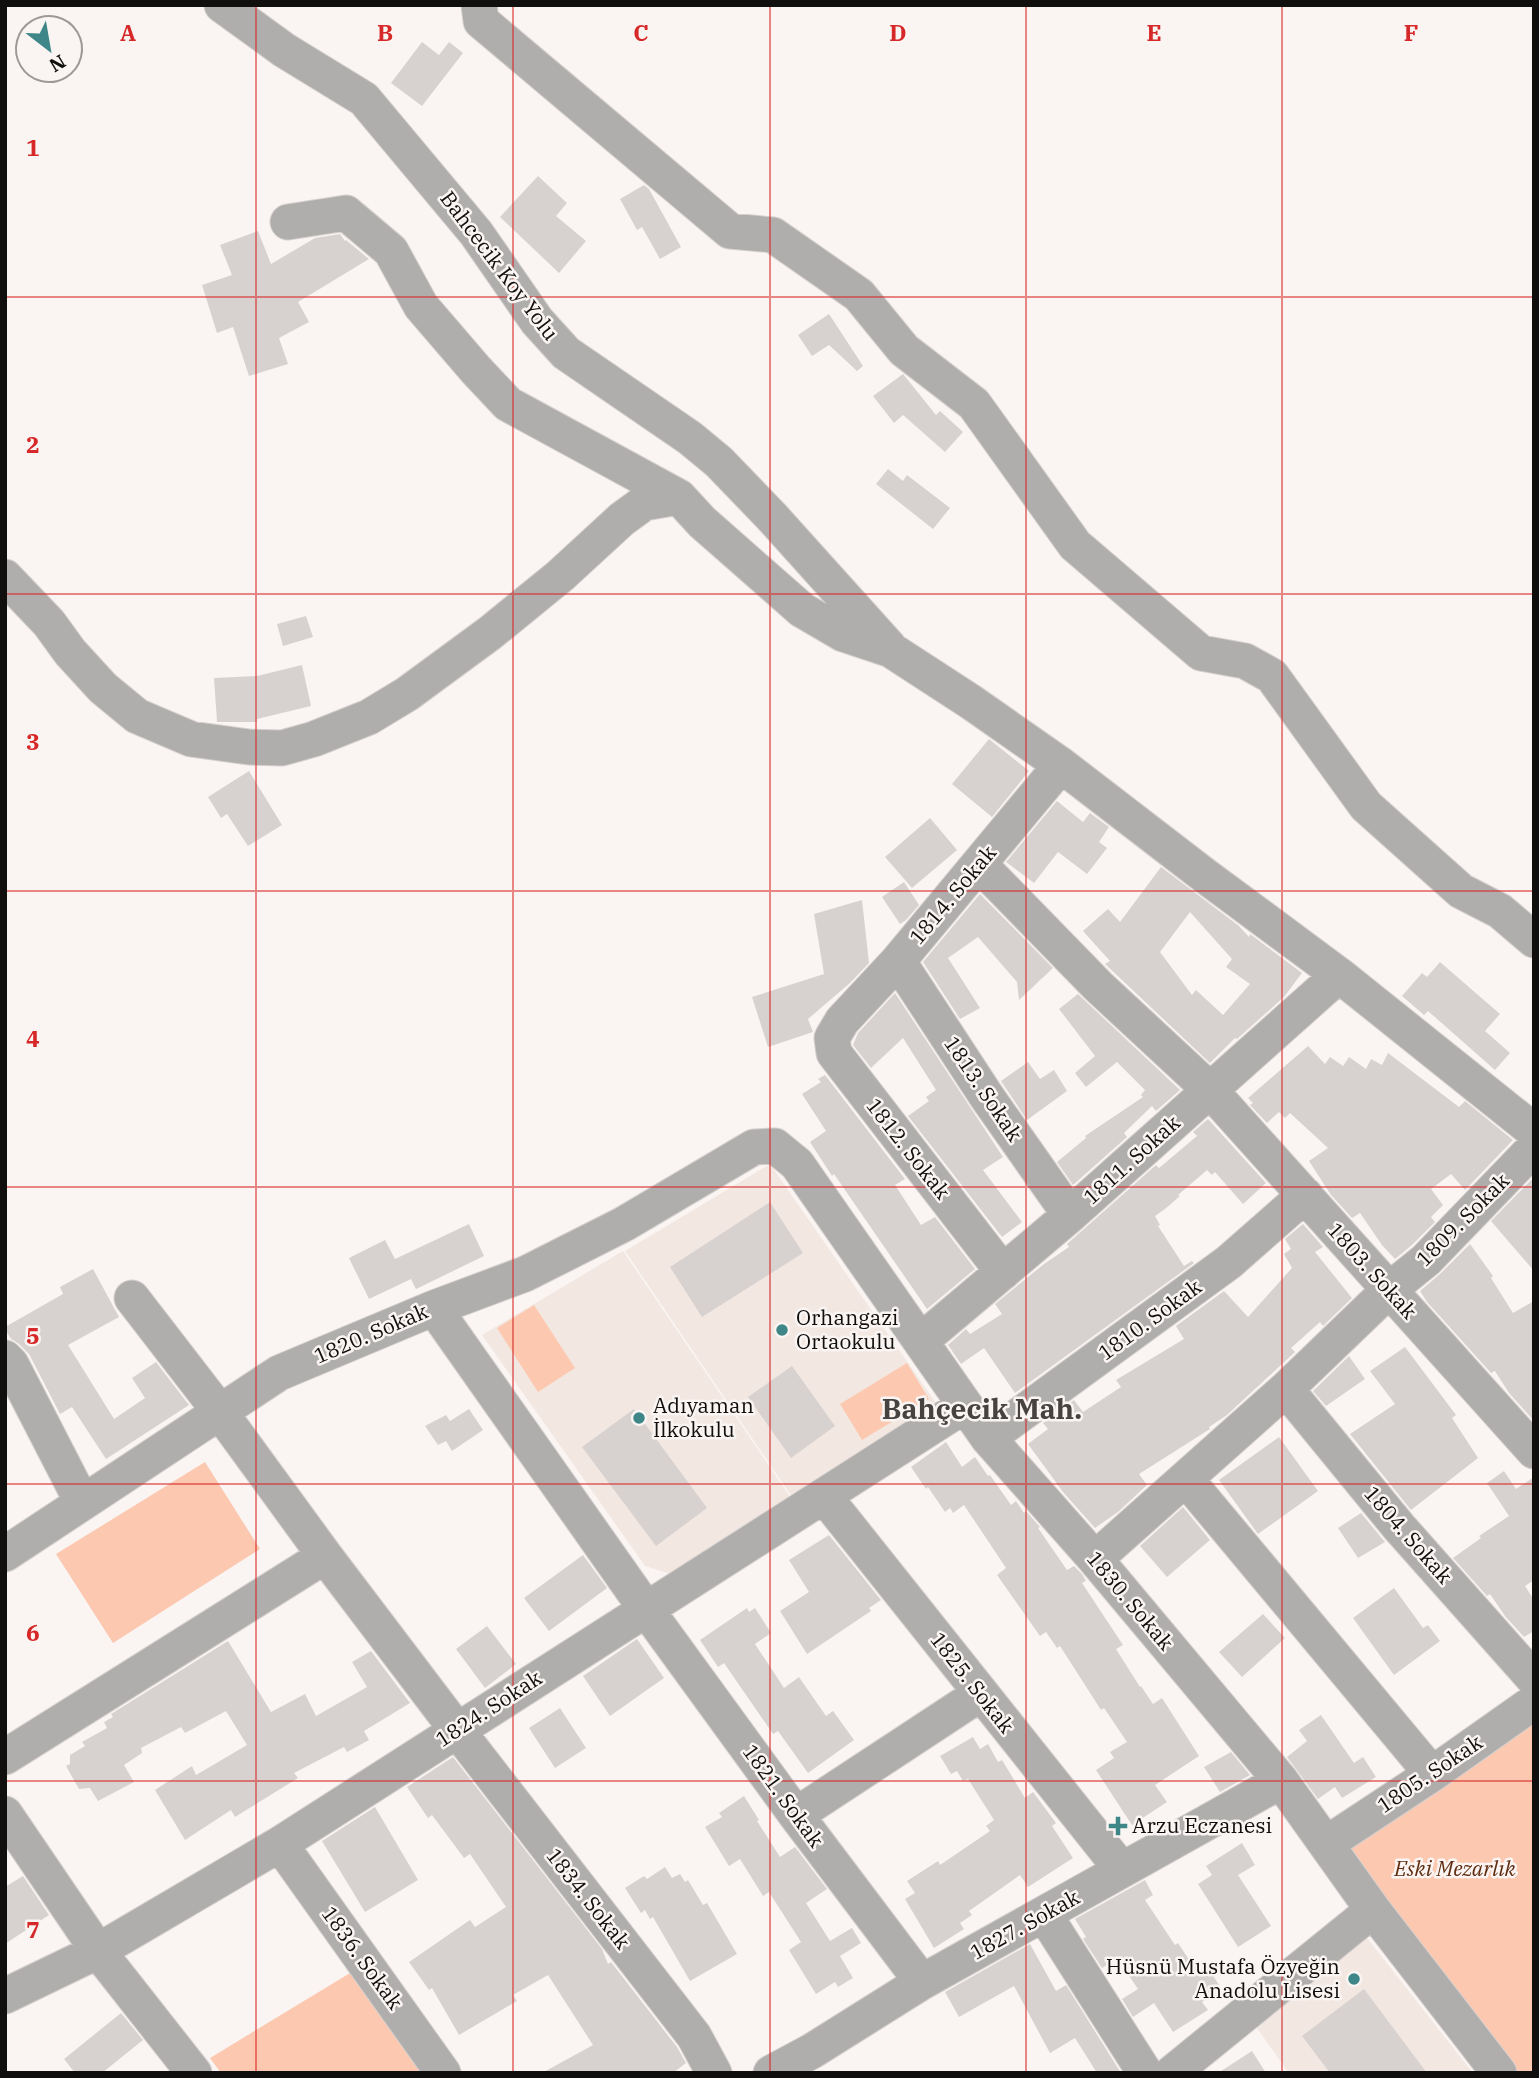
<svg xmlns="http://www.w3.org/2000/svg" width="1539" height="2078" viewBox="0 0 1539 2078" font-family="'IBM Plex Serif',serif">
  <rect width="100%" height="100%" fill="#faf5f3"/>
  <path fill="#f2e7e1" d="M770 1164 940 1409 794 1500 625 1251Z
    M623 1251 793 1501 671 1574 645 1566 482 1335Z
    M1364 1934 1473 2073H1289L1254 2024Z"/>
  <path fill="#fcc8b0" d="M534 1305 575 1368 538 1392 497 1328Z
    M907 1363 929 1399 862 1440 840 1404Z
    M205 1462 260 1549 113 1643 56 1554Z
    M1534 1721V2073H1518L1343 1852Z
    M355 1970 426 2073H221L210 2058Z"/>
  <path fill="#d7d2d0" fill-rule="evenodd" d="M422 42 439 55 449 42 463 53 422 106 391 83Z
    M538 176 567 203 556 216 586 241 559 273 500 217Z
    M644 185 649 189 681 247 660 259 642 227 637 230 620 199Z
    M258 231 271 264 315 238 340 234 345 241 346 240 369 259 298 302 309 322 279 338 288 364 249 376 233 327 217 333 202 285 232 275 220 245Z
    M829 314 863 366 857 371 829 345 812 356 798 335Z
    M903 374 936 415 940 411 963 432 945 452 903 415 894 423 873 396Z
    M888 469 903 481 907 475 950 508 933 529 876 484Z
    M306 616 313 637 283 646 277 624Z
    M302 665 311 706 257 719V722H217L214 678 257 676Z
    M989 739 1029 771 992 817 952 784Z
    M249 771 282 825 248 846 227 814 221 818 208 797Z
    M1057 801 1083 822 1090 813 1109 827 1099 842 1107 848 1087 874 1058 852 1034 883 1006 862Z
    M930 818 957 850 912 888 885 857Z
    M1161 867 1239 926 1249 937 1250 934 1302 973 1284 997 1237 1039 1235 1038 1210 1063 1105 964 1110 961 1083 931 1108 909 1120 922ZM1190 912 1232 959 1226 967 1250 984 1223 1015 1196 990 1192 995 1160 952Z
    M904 882 919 905 906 920 900 924 882 897Z
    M980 894 1053 968 1019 1000 1017 982 978 937 948 958 980 1008 960 1019 923 962Z
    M862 900 869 963 850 983 808 1019 813 1032 768 1047 752 997 824 974 814 914Z
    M1440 962 1500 1014 1485 1031 1510 1053 1495 1070 1428 1011 1424 1015 1402 996 1422 973 1427 977Z
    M895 993 1003 1157 983 1170 1022 1222 1002 1237 908 1116 929 1101 926 1097 936 1090 903 1038 871 1068 853 1045 858 1033Z
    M1078 994 1180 1090 1156 1111 1152 1106 1124 1133 1127 1137 1073 1185 1057 1162 1086 1138 1085 1136 1143 1097 1141 1095 1145 1090 1117 1062 1086 1087 1075 1073 1095 1056 1059 1009Z
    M1308 1046 1325 1064 1330 1057 1343 1066 1349 1057 1366 1069 1371 1059 1382 1065 1388 1053 1459 1107 1465 1101 1513 1140 1465 1190 1451 1174 1431 1189 1443 1205 1431 1217 1435 1222 1412 1245 1395 1259 1382 1245 1360 1213 1352 1218 1331 1195 1309 1161 1328 1148 1290 1113 1285 1118 1279 1112 1267 1123 1250 1105 1253 1103 1248 1098Z
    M1028 1062 1040 1079 1054 1070 1067 1091 1027 1120 1001 1081Z
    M825 1075 905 1179 895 1185 921 1225 935 1217 975 1269 927 1309 834 1174 832 1176 810 1142 826 1131 802 1094 821 1082 818 1079Z
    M1208 1119 1266 1183 1243 1204 1215 1172 1212 1175 1207 1170 1178 1195 1180 1196 1165 1209 1155 1216 1160 1225 1158 1226 1184 1266 1192 1261 1194 1263 1015 1393 984 1348 961 1364 948 1345 966 1329 970 1334 1002 1314 995 1304 1044 1264 1069 1247 1067 1244 1156 1165 1159 1168 1197 1136 1193 1132Z
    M1534 1177V1271L1491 1221Z
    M770 1202 803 1253 702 1317 670 1267Z
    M469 1224 484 1256 416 1289 411 1279 369 1299 349 1258 385 1240 395 1259Z
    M1303 1224 1323 1247 1315 1252 1352 1298 1323 1326 1320 1322 1291 1348 1295 1352 1227 1415 1209 1427 1210 1429 1139 1474 1147 1485 1118 1512 1095 1528 1063 1492 1028 1444 1048 1429 1043 1423 1074 1400 1083 1412 1121 1387 1116 1380 1184 1339 1176 1326 1224 1291 1248 1317 1292 1268 1284 1254 1291 1249 1285 1239Z
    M1470 1244 1493 1276 1491 1278 1513 1313 1534 1301V1421L1509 1393 1495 1371 1491 1373 1427 1302 1420 1291 1440 1274Z
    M93 1269 119 1317 68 1345 114 1419 145 1398 132 1378 156 1362 189 1405 106 1459 72 1407 60 1414 29 1354 19 1344 11 1339 5 1329V1327L63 1294 60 1287Z
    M1405 1347 1456 1415 1452 1418 1478 1458 1411 1510 1350 1434 1395 1404 1370 1371Z
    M1349 1356 1365 1379 1326 1406 1313 1391Z
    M792 1366 835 1426 791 1458 748 1397Z
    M469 1409 483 1430 452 1451 446 1441 438 1445 425 1426 446 1415 450 1421Z
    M634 1409 707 1508 656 1546 582 1447Z
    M1279 1437 1318 1491 1258 1534 1219 1480Z
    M946 1442 962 1467 975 1457 988 1476 990 1475 1011 1505 1016 1501 1024 1513 1026 1511 1040 1527 1038 1528 1067 1570 1074 1566 1082 1574 1086 1581 1082 1583 1123 1645 1116 1649 1140 1687 1141 1686 1153 1704 1162 1698 1199 1756 1155 1785 1167 1802 1132 1825 1096 1770 1114 1758 1110 1752 1127 1742 1104 1708 1101 1710 1060 1646 1057 1648 1046 1632 1040 1636 997 1575 1006 1568 964 1505 953 1513 950 1508 945 1512 928 1487 926 1489 911 1467Z
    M1504 1471 1516 1489 1534 1477V1580L1525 1586 1534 1600V1631L1524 1637 1505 1616 1490 1594 1487 1596 1453 1558 1481 1538 1479 1536 1509 1516 1487 1483Z
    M1183 1507 1210 1540 1167 1577 1140 1546Z
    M1361 1513 1385 1542 1358 1558 1338 1528Z
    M829 1535 881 1600 869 1608 871 1611 807 1654 780 1611 809 1592 789 1560Z
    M583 1555 607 1588 549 1631 524 1598Z
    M1394 1588 1423 1628 1428 1625 1440 1641 1394 1675 1353 1618Z
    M747 1608 749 1612 755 1608 771 1633 755 1644 784 1688 799 1677 826 1716 833 1711 854 1740 808 1773 778 1731 773 1734 724 1663 718 1667 700 1640Z
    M1263 1614 1285 1638 1242 1677 1219 1652Z
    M487 1626 516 1664 485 1688 456 1649Z
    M637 1639 664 1678 610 1716 583 1676Z
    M228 1641 271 1712 305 1694 316 1716 367 1687 352 1662 371 1651 410 1703 364 1731 369 1740 347 1752 344 1747 294 1773 298 1778 235 1817 231 1810 185 1840 155 1790 192 1766 196 1775 247 1745 226 1711 185 1733 181 1727 141 1748 142 1753 124 1765 134 1782 98 1801 90 1788 79 1789 66 1766 70 1764V1755L85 1746 82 1742 107 1728 104 1722 113 1717 111 1714Z
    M560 1708 586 1748 555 1768 529 1728Z
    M1321 1715 1354 1763 1363 1757 1376 1777 1342 1798 1335 1787 1318 1799 1287 1757 1307 1741 1299 1730Z
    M973 1737 980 1749 988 1744 998 1762 1002 1760 1025 1798 1033 1792 1056 1823 1052 1826 1073 1858 1028 1887 1020 1875 969 1911 972 1915 960 1923 964 1929 934 1948 905 1899 915 1893 907 1881 938 1861 940 1865 990 1831 986 1826 994 1820 968 1779 963 1781 957 1771 951 1774 940 1756Z
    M1231 1752 1250 1775 1220 1792 1204 1767Z
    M453 1757 602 1949 608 1964 611 1962 677 2047 686 2063 673 2073H542L593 2045 548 1975 513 1995 517 2001 459 2035 432 1988 429 1990 409 1962 470 1920 475 1927 506 1907 470 1854 464 1858 432 1815 428 1818 407 1787Z
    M744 1796 759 1820 757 1821 780 1857 795 1847 827 1889 806 1903 830 1941 852 1928 861 1943 840 1956 853 1978 838 1987 835 1982 816 1994 789 1950 801 1942 769 1892 763 1896 740 1859 729 1866 705 1827 722 1817 719 1813Z
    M375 1807 418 1880 365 1912 322 1841Z
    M1242 1843 1255 1865 1238 1875 1271 1926 1238 1947 1198 1884 1212 1875 1206 1866Z
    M665 1867 672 1878 680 1874 685 1882 688 1880 703 1905 707 1903 737 1954 690 1981 653 1917 650 1919 645 1910 641 1913 625 1888 644 1876 647 1879Z
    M23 1876 49 1915 5 1944V1887Z
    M1145 1880 1153 1895 1145 1900 1175 1945 1178 1943 1199 1975 1209 1969 1222 1990 1202 2002 1208 2010 1173 2032 1154 2003 1133 2017 1122 1999 1138 1989 1117 1958 1102 1968 1083 1939 1086 1937 1075 1919Z
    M1030 1944 1056 1991 1066 1985 1121 2073H1097L1075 2038 1050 2053 1014 1986 959 2017 945 1992Z
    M1364 1989 1427 2073H1330L1302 2036Z
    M121 2013 143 2040 102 2073H75L64 2059Z
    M1252 2051 1266 2073H1218Z"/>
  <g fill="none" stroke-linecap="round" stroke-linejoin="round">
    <g stroke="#d5d0ce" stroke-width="37">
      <path id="minor" d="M222 5 284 50 364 99 476 233 537 321 566 353 690 438 719 462 772 517 889 647
        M479 5 481 21 730 231 773 235 859 295 904 350 974 404 1075 545 1201 653 1245 661 1272 676 1366 806 1461 891 1500 911 1534 940
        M288 222 346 213 391 251 421 306 476 370 508 404 679 497 702 522 802 610 843 634 891 650 971 702 1061 765 1204 875 1339 975 1534 1131
        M5 577 49 623 70 652 103 688 137 716 191 739 249 747 282 748 314 739 369 717 407 694 490 633 560 576 622 519 644 503 679 497
        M979 864 1098 986 1210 1090 1534 1451
        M898 961 987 1097 1070 1215
        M1003 1272 834 1053 832 1038 842 1021 898 961 1061 765
        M132 1298 220 1412 325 1556 457 1730 694 2036 714 2073
        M434 1308 646 1609 796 1815 922 1982
        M922 1340 1070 1215 1339 975
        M5 1358 11 1364 82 1502
        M1286 1389 1399 1527 1534 1679
        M988 1438 1229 1262 1305 1195
        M1186 1479 1432 1774
        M824 1496 1122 1870
        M5 1554 279 1373 434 1308 525 1274 624 1224 754 1147 775 1146 797 1164 988 1438 1095 1559 1281 1781 1373 1910 1499 2073
        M1095 1559 1286 1389 1389 1290 1426 1260 1534 1148
        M5 1757 325 1556
        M5 1814 98 1951 194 2073
        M796 1815 980 1694
        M280 1844 443 2073
        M1326 1844 1432 1774 1534 1702
        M1044 1914 1145 2073
        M5 1996 98 1951 280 1844 964 1406
        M771 2073 812 2051 922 1982 1281 1781
        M1172 2073 1373 1910"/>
    </g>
    <use href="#minor" stroke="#b0aead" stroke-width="35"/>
  </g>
  <path fill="none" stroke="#d62828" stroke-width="2" stroke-opacity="0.55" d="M256 5V2073M513 5V2073M770 5V2073M1026 5V2073M1282 5V2073M5 297H1534M5 594H1534M5 891H1534M5 1187H1534M5 1484H1534M5 1781H1534"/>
  <g fill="#3e8687" stroke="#faf5f3" stroke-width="2.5">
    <circle cx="782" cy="1330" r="7"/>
    <circle cx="639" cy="1418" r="7"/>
    <path d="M1114.5 1815.5h7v7h7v7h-7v7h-7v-7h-7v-7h7z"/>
    <circle cx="1354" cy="1979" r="7"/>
  </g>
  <g text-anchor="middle" stroke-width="5" stroke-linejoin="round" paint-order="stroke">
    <g font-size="21" fill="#100f0e" stroke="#faf5f3">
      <text transform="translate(499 266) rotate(53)" y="7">Bahcecik Koy Yolu</text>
      <text transform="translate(953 895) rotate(-50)" y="7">1814. Sokak</text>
      <text transform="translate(983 1089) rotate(56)" y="7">1813. Sokak</text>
      <text transform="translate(908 1149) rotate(52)" y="7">1812. Sokak</text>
      <text transform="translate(1132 1160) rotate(-42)" y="7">1811. Sokak</text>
      <text transform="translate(1463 1220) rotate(-45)" y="7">1809. Sokak</text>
      <text transform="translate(1372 1271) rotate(48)" y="7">1803. Sokak</text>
      <text transform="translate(1150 1320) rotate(-36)" y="7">1810. Sokak</text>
      <text transform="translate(371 1334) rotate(-23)" y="7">1820. Sokak</text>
      <text transform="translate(1408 1535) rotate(49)" y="7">1804. Sokak</text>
      <text transform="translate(1130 1601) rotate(50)" y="7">1830. Sokak</text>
      <text transform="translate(972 1683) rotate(52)" y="7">1825. Sokak</text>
      <text transform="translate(489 1709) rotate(-33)" y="7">1824. Sokak</text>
      <text transform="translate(1430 1774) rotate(-34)" y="7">1805. Sokak</text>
      <text transform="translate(783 1796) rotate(54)" y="7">1821. Sokak</text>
      <text transform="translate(588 1899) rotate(52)" y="7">1834. Sokak</text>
      <text transform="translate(1025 1925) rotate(-29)" y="7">1827. Sokak</text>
      <text transform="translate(362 1958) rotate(54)" y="7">1836. Sokak</text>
    </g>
    <g font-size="21" fill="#100f0e" stroke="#faf5f3" text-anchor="start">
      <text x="796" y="1325">Orhangazi<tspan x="796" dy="24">Ortaokulu</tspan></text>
      <text x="653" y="1413">Adıyaman<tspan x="653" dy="24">İlkokulu</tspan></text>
      <text x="1132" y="1833">Arzu Eczanesi</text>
      <text x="1340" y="1974" text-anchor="end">Hüsnü Mustafa Özyeğin<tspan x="1340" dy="24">Anadolu Lisesi</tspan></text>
    </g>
    <g font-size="21" font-style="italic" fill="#5f2b0e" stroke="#faf5f3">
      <text x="1455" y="1876">Eski Mezarlık</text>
    </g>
    <g font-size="28" font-weight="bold" fill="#464240" stroke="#faf5f3">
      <text x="982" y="1419">Bahçecik Mah.</text>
    </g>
  </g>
  <g font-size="23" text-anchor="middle" font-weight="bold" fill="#d62828" stroke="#faf5f3" stroke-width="5" stroke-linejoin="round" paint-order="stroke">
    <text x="128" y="41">A</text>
    <text x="385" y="41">B</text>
    <text x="641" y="41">C</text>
    <text x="898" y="41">D</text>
    <text x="1154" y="41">E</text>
    <text x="1411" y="41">F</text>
    <text x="33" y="156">1</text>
    <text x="33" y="453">2</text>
    <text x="33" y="750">3</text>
    <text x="33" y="1047">4</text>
    <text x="33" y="1344">5</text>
    <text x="33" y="1641">6</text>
    <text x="33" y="1938">7</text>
  </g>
  <rect width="1539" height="2078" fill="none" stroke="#100f0e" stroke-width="14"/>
  <g transform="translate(49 49) rotate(149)"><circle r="33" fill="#faf5f3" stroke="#9c9997" stroke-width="2"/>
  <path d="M0-5L12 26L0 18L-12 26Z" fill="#3e8687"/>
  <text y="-10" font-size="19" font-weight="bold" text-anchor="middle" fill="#100f0e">N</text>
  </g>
</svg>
